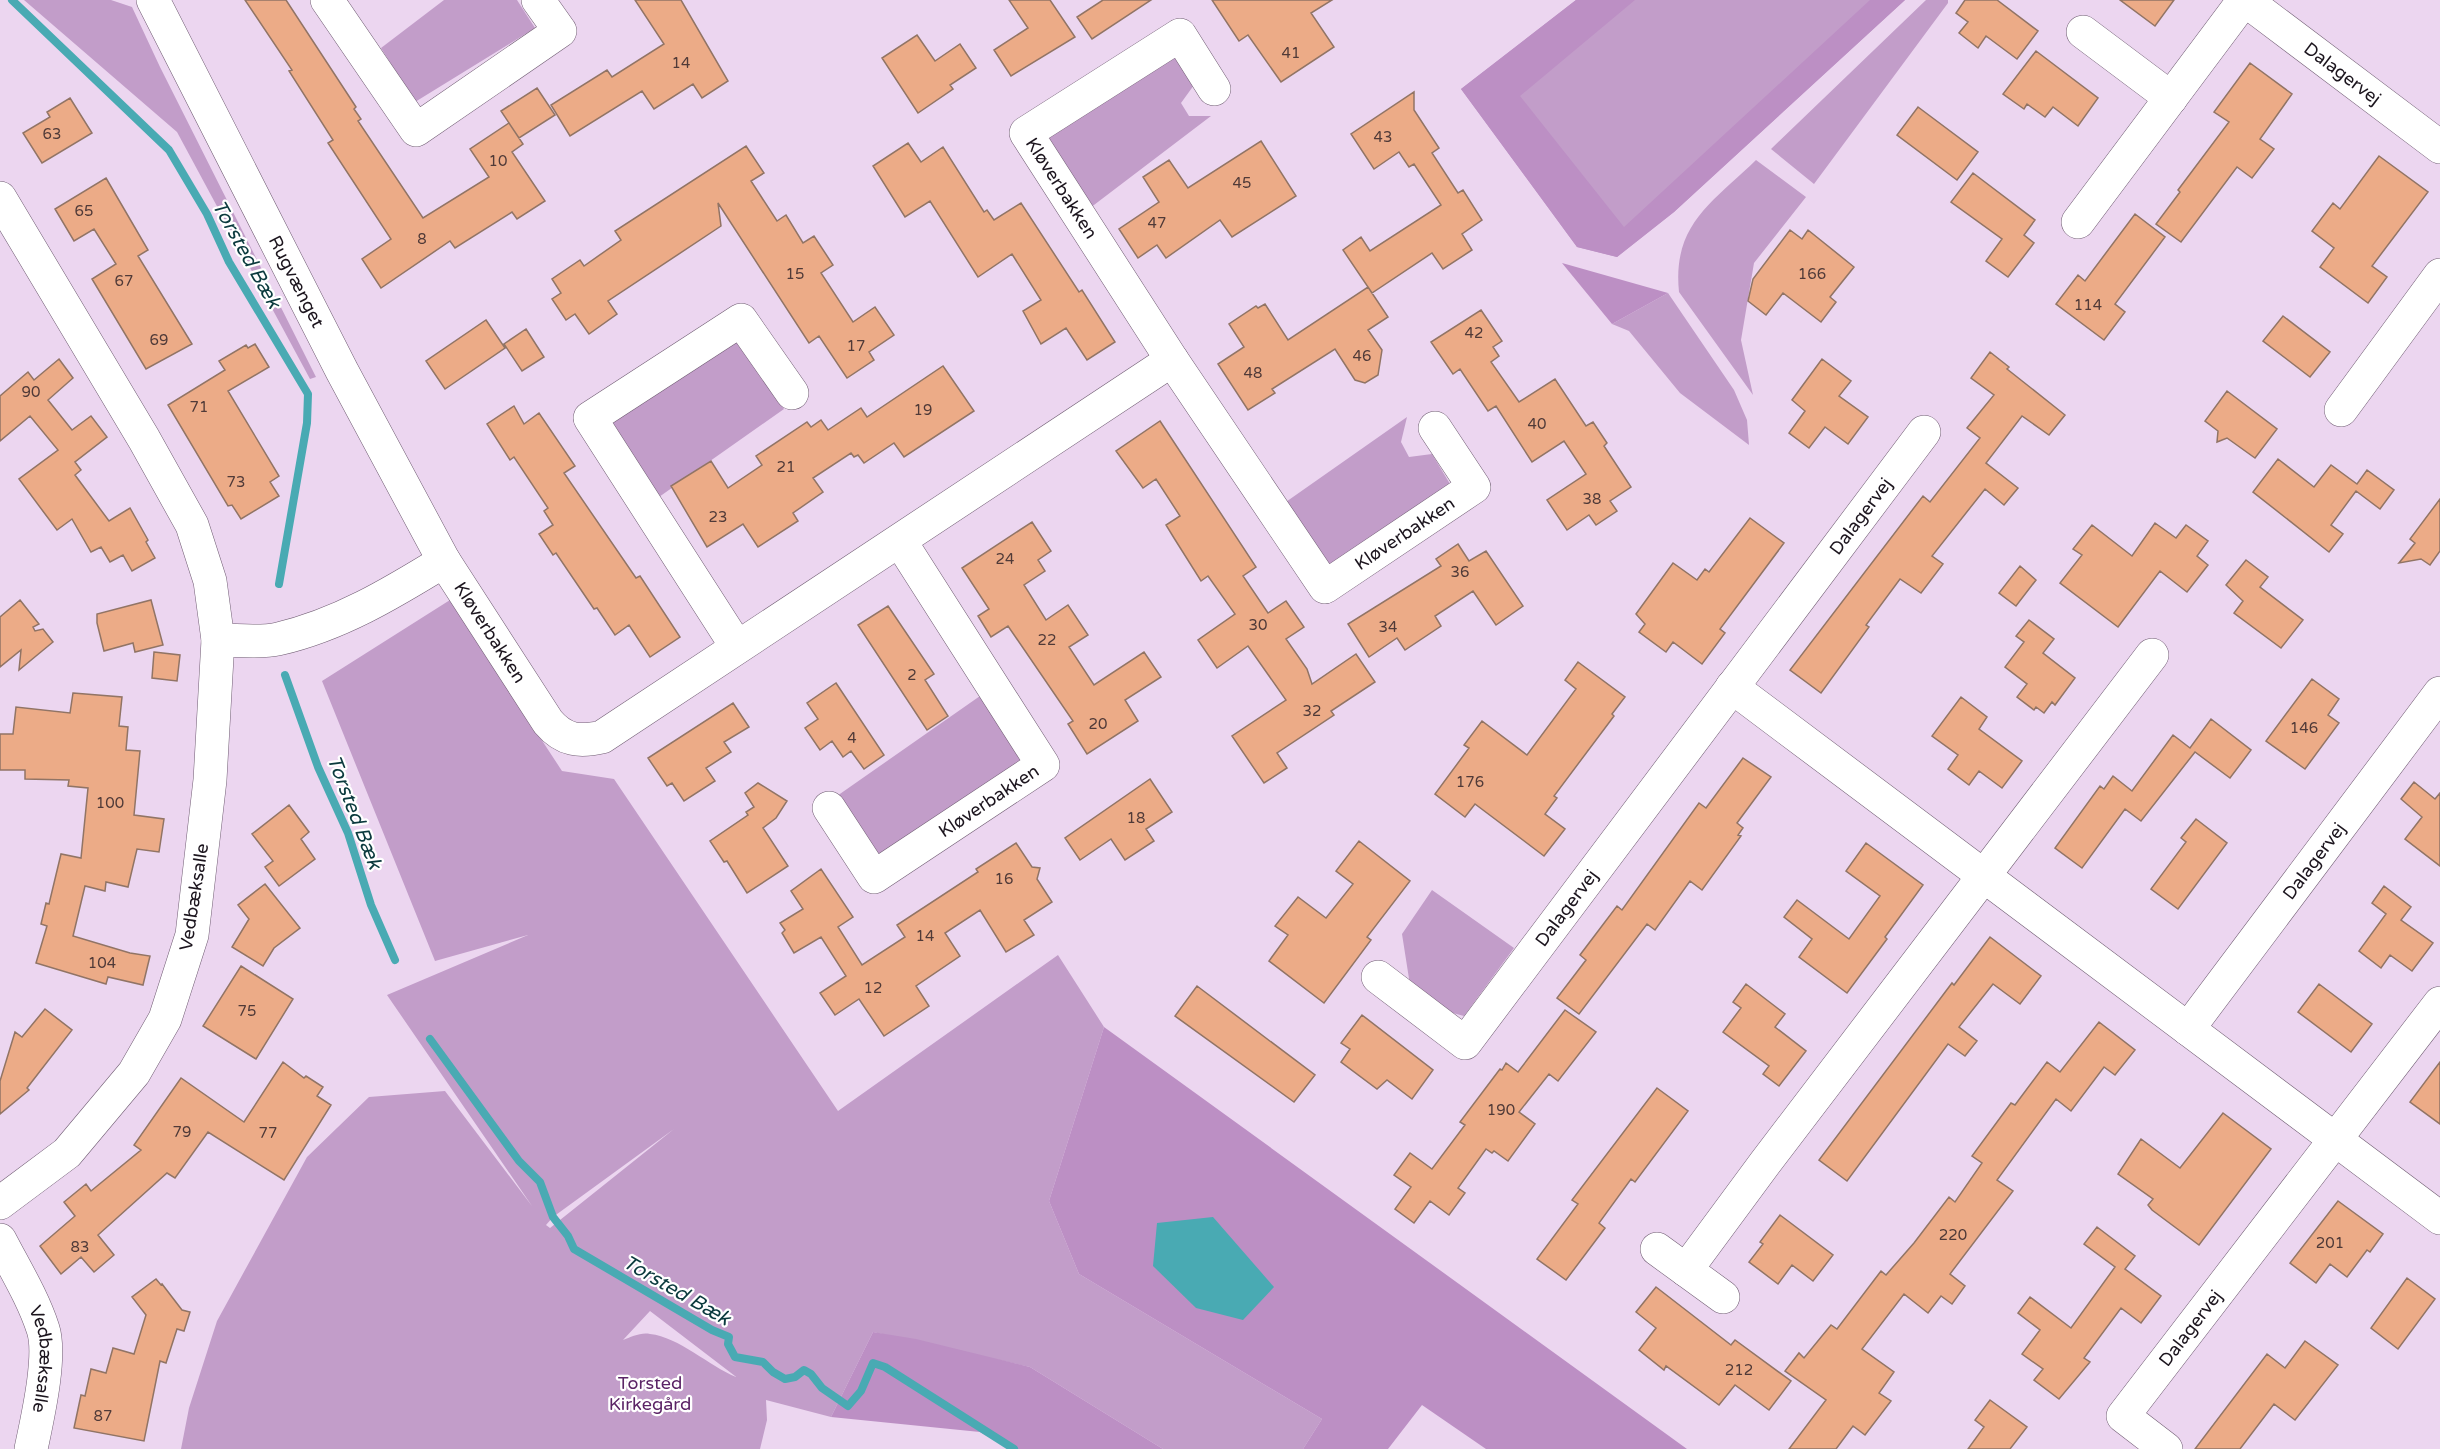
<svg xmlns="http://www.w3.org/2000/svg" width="2440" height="1449" viewBox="0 0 2440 1449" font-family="'Varela Round',sans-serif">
  <rect width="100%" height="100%" fill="#ecd6f0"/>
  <path fill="#c29dc9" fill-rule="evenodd" d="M24 0H111L132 7 160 67 316 377 310 379 177 132Z
    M444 0H517L535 28 415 102 381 48Z
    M1576 0H1905L1674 212 1617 257 1577 247 1461 89Z
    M1926 0H1948V3L1814 184 1771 149Z
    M1172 54 1194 85 1181 103 1189 116H1211L1090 208 1047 139Z
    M1756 160 1806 197 1754 263 1741 340 1753 395 1679 292C1672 224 1713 202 1756 160Z
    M1668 293 1734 390 1747 420 1749 445 1680 393 1629 331 1612 324Z
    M733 337 784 409 659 497 607 424Z
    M1407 417 1401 442 1409 457 1432 454 1450 484 1328 566 1283 504Z
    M450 600 562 771 614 779 838 1111 1058 955 1104 1027 1049 1201 1079 1274 1322 1419 1303 1449H1163L1030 1367 873 1332 831 1417 766 1400 767 1420 760 1449H181L189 1408 217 1321 307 1157 369 1097 445 1091 532 1206 387 995 528 935 435 961 322 681ZM674 1129 550 1228 546 1225 553 1217ZM650 1311 735 1376 736 1377C709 1366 679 1337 650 1334 641 1332 631 1337 623 1340Z
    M980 696 1022 760 874 861 837 796Z
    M1432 890 1514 948 1464 1016 1449 1012 1410 985 1402 934Z"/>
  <path fill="#bc8fc4" d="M1576 0H1635L1520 96 1624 227 1870 0H1905L1674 212 1617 257 1577 247 1461 89Z
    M1562 263 1668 293 1612 324Z
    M1104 1027 1687 1449H1486L1422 1405 1388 1449H1303L1322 1419 1079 1274 1049 1201Z
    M873 1332 916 1339 1030 1367 1163 1449H1010L980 1432 831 1417Z"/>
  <path fill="#49aab3" d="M1213 1217 1274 1287 1243 1320 1196 1308 1153 1266 1157 1223Z"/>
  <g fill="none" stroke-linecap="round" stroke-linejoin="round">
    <path stroke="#49aab3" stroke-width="8" d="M12 0 169 150 207 214 229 262 308 394 307 423 279 584
      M285 675 318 767 348 833 371 905 395 960
      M430 1039 519 1161 540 1182 553 1217 568 1236 574 1249 712 1330 729 1337 728 1344 735 1357 763 1362 773 1372 785 1379 795 1377 804 1370 811 1374 822 1388 848 1406 861 1391 873 1363 885 1367 1014 1449"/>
  </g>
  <path fill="#ecab87" stroke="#917465" stroke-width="1.5" d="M245 0H286L356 107 354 109 361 119 358 121 423 218 489 177 470 149 509 123 523 144 512 152 545 201 517 219 512 212 455 248 450 241 381 288 362 259 391 239 328 143 333 140 289 71 292 70Z
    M635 0H681L728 81 702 98 693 84 654 109 642 91 570 136 551 105 607 70 612 77 664 44Z
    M1009 0H1050L1075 37 1011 76 994 50 1028 28Z
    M1103 0H1151L1092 39 1077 17Z
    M1212 0H1332L1311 13 1334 47 1281 82 1248 35 1239 41Z
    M1965 0H1997L2038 31 2017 59 1986 36 1978 48 1959 33 1968 22 1956 13Z
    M2120 0H2174L2155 26Z
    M917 35 935 61 960 44 976 68 950 85 953 89 918 113 882 58Z
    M2036 51 2098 98 2078 126 2053 107 2045 117 2027 104 2024 109 2003 94Z
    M2250 63 2292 94 2260 139 2274 149 2252 178 2237 167 2181 242 2156 224 2180 192 2178 190 2229 122 2214 112Z
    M537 88 555 115 519 138 501 111Z
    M1414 92V110L1439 148 1432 153 1458 193 1463 190 1482 220 1462 234 1472 250 1443 269 1432 253 1372 293 1343 250 1361 237 1370 251 1441 205 1414 164 1409 167 1399 152 1374 169 1351 134Z
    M70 98 92 133 42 163 23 133 50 117 47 112Z
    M1918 107 1978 152 1957 180 1897 135Z
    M1261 141 1296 196 1232 237 1220 220 1166 258 1157 245 1138 258 1119 229 1159 202 1143 177 1169 160 1188 188Z
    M908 143 921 162 943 147 984 212 987 210 994 220 1021 203 1079 292 1082 290 1115 342 1087 360 1066 328 1041 344 1023 311 1041 300 1012 254 978 277 930 201 905 217 873 166Z
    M746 146 764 173 751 181 777 221 786 215 803 243 814 236 833 265 821 273 853 322 875 307 894 335 869 352 874 360 847 378 819 336 809 343 718 203 721 226 608 301 617 314 589 334 575 314 566 320 552 299 561 293 552 279 580 260 584 266 621 240 615 231Z
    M2379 156 2428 192 2372 266 2387 277 2368 303 2320 267 2334 248 2312 231 2333 203 2340 209Z
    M1973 173 2035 220 2024 235 2034 243 2008 277 1986 261 2002 239 1951 202Z
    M106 178 148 250 138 256 192 344 146 369 92 279 116 264 94 229 74 241 55 209Z
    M2135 214 2165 237 2115 304 2125 312 2104 340 2056 304 2078 275 2085 281Z
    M1790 230 1802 239 1808 230 1854 267 1830 297 1836 302 1821 322 1783 293 1766 315 1748 301 1753 279Z
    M1368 287 1388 317 1368 330 1382 350 1378 375 1365 383 1355 380 1335 349 1272 389 1275 393 1248 410 1218 364 1244 347 1229 324 1256 306 1258 308 1265 304 1288 340Z
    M1481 310 1502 341 1493 347 1499 356 1491 362 1519 402 1555 379 1586 426 1593 422 1607 443 1604 446 1631 487 1610 501 1617 511 1596 525 1589 515 1567 530 1547 500 1586 474 1564 441 1532 462 1496 406 1488 411 1460 369 1453 374 1431 342Z
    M2283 316 2330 352 2310 377 2263 341Z
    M486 320 505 348 445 389 426 361Z
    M526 329 544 357 522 371 504 344Z
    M255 344 269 367 228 391 279 476 270 482 279 496 241 519 232 505 228 506 168 405 225 370 219 361 246 345 248 348Z
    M1990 352 2009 367 2007 369 2065 415 2049 435 2022 416 1986 463 2018 488 2004 505 1985 489 1932 556 1943 564 1921 593 1900 579 1866 625 1869 627 1821 693 1790 670 1923 496 1930 502 1980 438 1967 428 1994 395 1971 378Z
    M59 359 73 378 48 400 72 430 91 416 107 437 75 462 81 470 75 475 109 521 130 508 148 540 146 542 155 558 132 571 123 555 110 562 101 547 91 552 72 519 57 530 19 479 58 450 30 416 0 441V396L28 372 34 380Z
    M1822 359 1851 381 1839 396 1868 417 1848 444 1825 427 1809 448 1789 433 1805 411 1792 400Z
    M943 366 974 411 904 457 894 443 864 463 858 455 854 457 851 453 813 478 823 492 793 513 798 521 758 547 743 524 707 547 671 486 711 461 728 488 762 465 756 456 807 422 811 427 821 420 828 430 861 408 867 417Z
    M2227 391 2277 429 2255 458 2227 438 2217 442 2218 431 2205 421Z
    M514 406 524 424 539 413 575 466 564 473 636 578 640 576 680 637 650 657 629 625 615 635 597 608 594 609 556 553 553 555 539 534 553 525 544 511 548 508 514 457 510 460 487 424Z
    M1160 421 1256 567 1243 576 1268 613 1286 601 1304 627 1286 639 1307 669 1312 684 1356 654 1375 682 1331 711 1334 715 1277 753 1287 768 1264 783 1232 736 1286 700 1248 646 1217 668 1198 640 1235 614 1208 576 1201 581 1174 538 1166 525 1180 516 1156 479 1143 488 1116 451Z
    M2278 459 2314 487 2331 465 2357 484 2367 470 2394 490 2380 509 2356 491 2331 525 2343 534 2329 552 2253 492Z
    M2440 499V551L2430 565 2421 559 2399 563 2415 543 2410 539Z
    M1750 518 1784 543 1720 629 1725 633 1702 664 1673 642 1666 652 1639 632 1645 624 1636 614 1673 563 1697 580 1705 569 1709 572Z
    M1032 522 1051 551 1038 560 1045 571 1024 585 1046 620 1068 605 1088 635 1069 647 1094 685 1144 652 1161 677 1125 700 1138 721 1087 754 1068 724 1073 721 1008 626 991 637 978 616 989 609 962 568Z
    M2155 523 2176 538 2186 525 2208 541 2197 556 2208 565 2187 592 2160 571 2118 627 2060 583 2082 555 2073 549 2092 525 2132 556Z
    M1458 544 1469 561 1486 551 1523 606 1496 625 1473 591 1435 616 1441 626 1405 650 1397 638 1369 657 1348 624 1441 566 1436 559Z
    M2246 560 2268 577 2260 587 2303 620 2281 648 2234 613 2243 601 2226 585Z
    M2020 566 2036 580 2016 606 1999 593Z
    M20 600 39 624 33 627 35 631 43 629 53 642 19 670 21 650 0 667V617Z
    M151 600 163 645 135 652 133 643 104 651 97 623V614Z
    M888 606 934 674 925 680 948 716 927 730 858 625Z
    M2029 620 2054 639 2043 653 2075 678 2055 705 2052 702 2044 713 2036 707 2034 710 2017 697 2027 684 2005 667 2024 642 2016 636Z
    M154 652 180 655 177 681 152 678Z
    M1578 662 1625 697 1612 714 1614 716 1554 796 1557 798 1545 814 1565 829 1544 856 1475 804 1465 817 1435 794 1469 748 1464 745 1482 721 1527 755 1576 689 1565 680Z
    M2312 679 2339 699 2328 715 2339 723 2305 769 2266 741Z
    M836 683 884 755 864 769 851 751 843 757 832 741 820 750 805 728 818 719 807 703Z
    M73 693 122 697 119 726 128 727 126 750 140 751 134 815 164 819 159 852 137 849 128 887 106 882 105 891 85 886 73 936 130 953 150 956 143 985 108 977 106 984 36 963 47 926 41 924 46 903 49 904 61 854 81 858 88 788 68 786 69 780 25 779V770H0V734H13L16 707 70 713Z
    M1961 697 1987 717 1979 729 2022 761 2002 788 1979 771 1969 785 1948 769 1958 755 1932 736Z
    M733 703 749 727 724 742 731 752 706 768 715 781 684 801 672 783 667 786 648 758Z
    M2211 719 2251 750 2230 778 2195 752 2141 821 2125 809 2082 868 2055 848 2100 786 2104 789 2113 776 2132 791 2173 735 2190 748Z
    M1743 758 1771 777 1737 823 1743 828 1738 835 1741 836 1702 890 1690 881 1655 930 1647 924 1579 1014 1557 998 1586 960 1580 955 1617 906 1622 910 1699 803 1706 808Z
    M1150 779 1172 812 1146 829 1154 841 1125 860 1111 839 1080 860 1065 838Z
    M2414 782 2435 799 2440 793V866L2405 839 2422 817 2401 799Z
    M758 783 787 801 776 818 763 828 788 866 747 893 727 861 724 862 710 841 748 815 746 812 754 807 745 793Z
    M289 805 309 832 301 839 315 859 279 886 265 867 273 861 252 834Z
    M2196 819 2227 843 2178 909 2151 889 2186 842 2181 838Z
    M1359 841 1410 881 1367 937 1371 940 1324 1003 1269 961 1288 935 1275 926 1298 897 1326 918 1353 884 1336 871Z
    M1016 843 1032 867 1040 868 1037 879 1052 902 1024 920 1034 935 1006 952 980 910 945 933 960 956 916 986 929 1006 884 1036 859 999 835 1015 820 993 846 976 821 937 794 953 782 933 785 930 780 923 803 909 791 891 821 869 853 917 838 927 862 965 905 937 897 925 978 872 976 869Z
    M1866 843 1923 885 1885 937 1887 939 1847 993 1799 957 1812 939 1784 917 1797 900 1849 939 1880 896 1846 871Z
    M265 884 300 928 274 948 263 966 232 947 249 919 238 905Z
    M2384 886 2411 907 2401 920 2433 943 2412 971 2390 955 2381 968 2359 951 2386 914 2372 903Z
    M1990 937 2041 976 2020 1004 1993 984 1959 1027 1977 1041 1965 1056 1948 1044 1847 1181 1819 1160 1952 983 1954 985Z
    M241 966 293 999 256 1059 203 1026Z
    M1746 984 1785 1014 1775 1027 1806 1051 1779 1086 1763 1074 1769 1066 1723 1032 1741 1008 1733 1002Z
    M2319 984 2372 1024 2351 1052 2298 1012Z
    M1197 986 1315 1075 1294 1102 1175 1016Z
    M45 1009 72 1030 27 1088 29 1090 0 1114V1081L15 1032 22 1037Z
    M1565 1010 1596 1032 1558 1081 1549 1074 1519 1112 1535 1124 1508 1161 1494 1151 1492 1153 1486 1149 1458 1188 1465 1193 1449 1215 1430 1201 1414 1223 1395 1209 1411 1187 1394 1175 1410 1153 1432 1169 1465 1125 1460 1122 1500 1069 1502 1070 1506 1063 1518 1072Z
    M1362 1015 1433 1070 1412 1099 1387 1080 1377 1089 1341 1062 1350 1049 1341 1043Z
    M2099 1022 2135 1050 2115 1075 2104 1067 2071 1111 2056 1099 1997 1180 2013 1191 1950 1274 1965 1286 1952 1304 1941 1296 1928 1313 1904 1294 1862 1349 1894 1372 1879 1393 1891 1401 1865 1435 1853 1426 1836 1449H1789L1826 1400 1785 1371 1799 1353 1804 1358 1831 1325 1837 1329 1881 1271 1886 1275 1914 1243 1949 1197 1955 1202 1982 1163 1972 1156 2011 1103 2015 1105 2047 1062 2060 1072Z
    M283 1062 304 1078 306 1076 323 1087 317 1096 331 1105 284 1180 208 1132 175 1178 167 1173 98 1235 114 1255 94 1272 81 1257 61 1274 40 1246 75 1216 64 1202 86 1184 91 1191 141 1150 134 1145 181 1078 244 1122Z
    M2440 1062V1124L2410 1102Z
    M1657 1088 1688 1111 1635 1182 1631 1179 1599 1223 1605 1228 1566 1280 1537 1259 1578 1204 1572 1200Z
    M2223 1113 2271 1149 2199 1245 2152 1210 2148 1205 2153 1199 2118 1174 2141 1139 2180 1168Z
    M2338 1201 2383 1234 2370 1252 2367 1250 2347 1277 2330 1264 2316 1283 2290 1263Z
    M1780 1215 1833 1255 1813 1281 1792 1265 1778 1284 1749 1262 1763 1244 1760 1242Z
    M2097 1227 2135 1256 2125 1269 2161 1296 2141 1323 2121 1308 2084 1358 2090 1362 2059 1399 2034 1380 2043 1369 2022 1354 2040 1330 2018 1313 2030 1297 2071 1328 2115 1267 2084 1244Z
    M2407 1278 2435 1299 2398 1349 2371 1328Z
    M156 1279 161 1285 162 1284 182 1310 190 1312 184 1331 177 1329 166 1363 160 1361 144 1441 74 1428 81 1395 85 1396 91 1369 106 1373 113 1348 134 1354 146 1315 132 1297Z
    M1656 1287 1731 1345 1735 1340 1791 1381 1769 1410 1735 1385 1719 1405 1666 1366 1664 1370 1639 1350 1656 1328 1636 1312Z
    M2305 1341 2338 1365 2295 1420 2274 1404 2240 1449H2195L2267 1354 2285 1368Z
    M1990 1400 2027 1427 2010 1449H1968L1984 1427 1975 1420Z"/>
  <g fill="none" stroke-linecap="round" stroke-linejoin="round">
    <g stroke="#705d73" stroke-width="34">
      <g id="minor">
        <path id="s1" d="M153 0 342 371 444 561 548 722C564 741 580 742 602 737L1172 360"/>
        <path d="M327 0 416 130 560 31 538 0"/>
        <path id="s2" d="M2245 0 2440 147"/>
        <path d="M2083 32 2171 98"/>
        <path id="s3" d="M1214 89 1180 35 1026 133 1172 360 1325 587 1474 487 1435 428"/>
        <path d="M0 198 144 439 192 525 210 581 218 640 210 780 192 935 165 1019 134 1073 67 1153 0 1203"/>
        <path d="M2078 222 2244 0"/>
        <path d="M2341 410 2440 275"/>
        <path d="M218 640C237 640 260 643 278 639 339 625 392 593 444 561"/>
        <path d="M737 647 590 418 741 320 792 393"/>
        <path d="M1732 687 2440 1218"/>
        <path id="s4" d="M829 808 874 877 1043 765 900 541"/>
        <path id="s5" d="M1378 977 1465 1043 1924 432"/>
        <path id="s6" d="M2188 1029 2440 693"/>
        <path id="s7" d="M0 1240C15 1269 33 1298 43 1329 52 1356 37 1420 31 1449"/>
        <path d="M1657 1249 1723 1297"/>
        <path d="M1686 1270 1765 1163 2152 655"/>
        <path id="s8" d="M2166 1449 2123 1416 2440 1003"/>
      </g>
    </g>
    <use href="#minor" stroke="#fff" stroke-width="33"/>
  </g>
  <g text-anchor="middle" stroke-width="4.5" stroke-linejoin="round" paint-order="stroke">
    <g font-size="15" fill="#503a38">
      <text x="1291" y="58">41</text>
      <text x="681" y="68">14</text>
      <text x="52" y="139">63</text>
      <text x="1383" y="142">43</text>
      <text x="498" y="166">10</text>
      <text x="1242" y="188">45</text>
      <text x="84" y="216">65</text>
      <text x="1157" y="228">47</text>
      <text x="422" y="244">8</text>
      <text x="795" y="279">15</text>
      <text x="1812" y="279">166</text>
      <text x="124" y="286">67</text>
      <text x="2088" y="310">114</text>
      <text x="1474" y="338">42</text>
      <text x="159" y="345">69</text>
      <text x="856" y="351">17</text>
      <text x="1362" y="361">46</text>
      <text x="1253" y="378">48</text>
      <text x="31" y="397">90</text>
      <text x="199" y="412">71</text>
      <text x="923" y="415">19</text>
      <text x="1537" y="429">40</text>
      <text x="786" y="472">21</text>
      <text x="236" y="487">73</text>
      <text x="1592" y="504">38</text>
      <text x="718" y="522">23</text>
      <text x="1005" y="564">24</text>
      <text x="1460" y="577">36</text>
      <text x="1258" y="630">30</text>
      <text x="1388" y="632">34</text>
      <text x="1047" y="645">22</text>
      <text x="912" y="680">2</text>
      <text x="1312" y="716">32</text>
      <text x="1098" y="729">20</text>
      <text x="2304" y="733">146</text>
      <text x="852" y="743">4</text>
      <text x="1470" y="787">176</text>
      <text x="110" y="808">100</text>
      <text x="1136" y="823">18</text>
      <text x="1004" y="884">16</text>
      <text x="925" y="941">14</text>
      <text x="102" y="968">104</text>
      <text x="873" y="993">12</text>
      <text x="247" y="1016">75</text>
      <text x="1501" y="1115">190</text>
      <text x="182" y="1137">79</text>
      <text x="268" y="1138">77</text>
      <text x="1953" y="1240">220</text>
      <text x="2330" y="1248">201</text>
      <text x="80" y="1252">83</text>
      <text x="1739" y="1375">212</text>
      <text x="103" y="1421">87</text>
    </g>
    <g font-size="18" fill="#1c151e" stroke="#fff">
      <text dy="6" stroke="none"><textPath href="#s2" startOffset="122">Dalagervej</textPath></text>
      <text dy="6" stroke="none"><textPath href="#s3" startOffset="312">Kløverbakken</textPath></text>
      <text dy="6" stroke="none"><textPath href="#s1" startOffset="316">Rugvænget</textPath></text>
      <text dy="6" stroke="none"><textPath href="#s5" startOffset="768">Dalagervej</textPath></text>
      <text dy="6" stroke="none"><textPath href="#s3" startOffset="886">Kløverbakken</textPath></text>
      <text dy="6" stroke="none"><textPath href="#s1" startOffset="717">Kløverbakken</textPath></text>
      <text dy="6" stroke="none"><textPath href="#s4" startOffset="220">Kløverbakken</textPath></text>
      <text dy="6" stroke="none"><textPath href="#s6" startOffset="210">Dalagervej</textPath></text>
      <text transform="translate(194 897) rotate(-81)" y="6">Vedbæksalle</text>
      <text dy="6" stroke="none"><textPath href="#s5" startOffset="278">Dalagervej</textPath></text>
      <text dy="6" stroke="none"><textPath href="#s8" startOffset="165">Dalagervej</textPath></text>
      <text dy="6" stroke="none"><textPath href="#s7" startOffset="129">Vedbæksalle</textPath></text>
    </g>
    <g font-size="18" fill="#5b2466" stroke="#fff">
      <text x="650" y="1389">Torsted<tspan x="650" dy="21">Kirkegård</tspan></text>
    </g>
    <g font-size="20" font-style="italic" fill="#0b3a3e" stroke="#fff">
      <text transform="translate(247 254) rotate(61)" y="7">Torsted Bæk</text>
      <text transform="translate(355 812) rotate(69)" y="7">Torsted Bæk</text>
      <text transform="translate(677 1290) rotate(30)" y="7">Torsted Bæk</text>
    </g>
  </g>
</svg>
